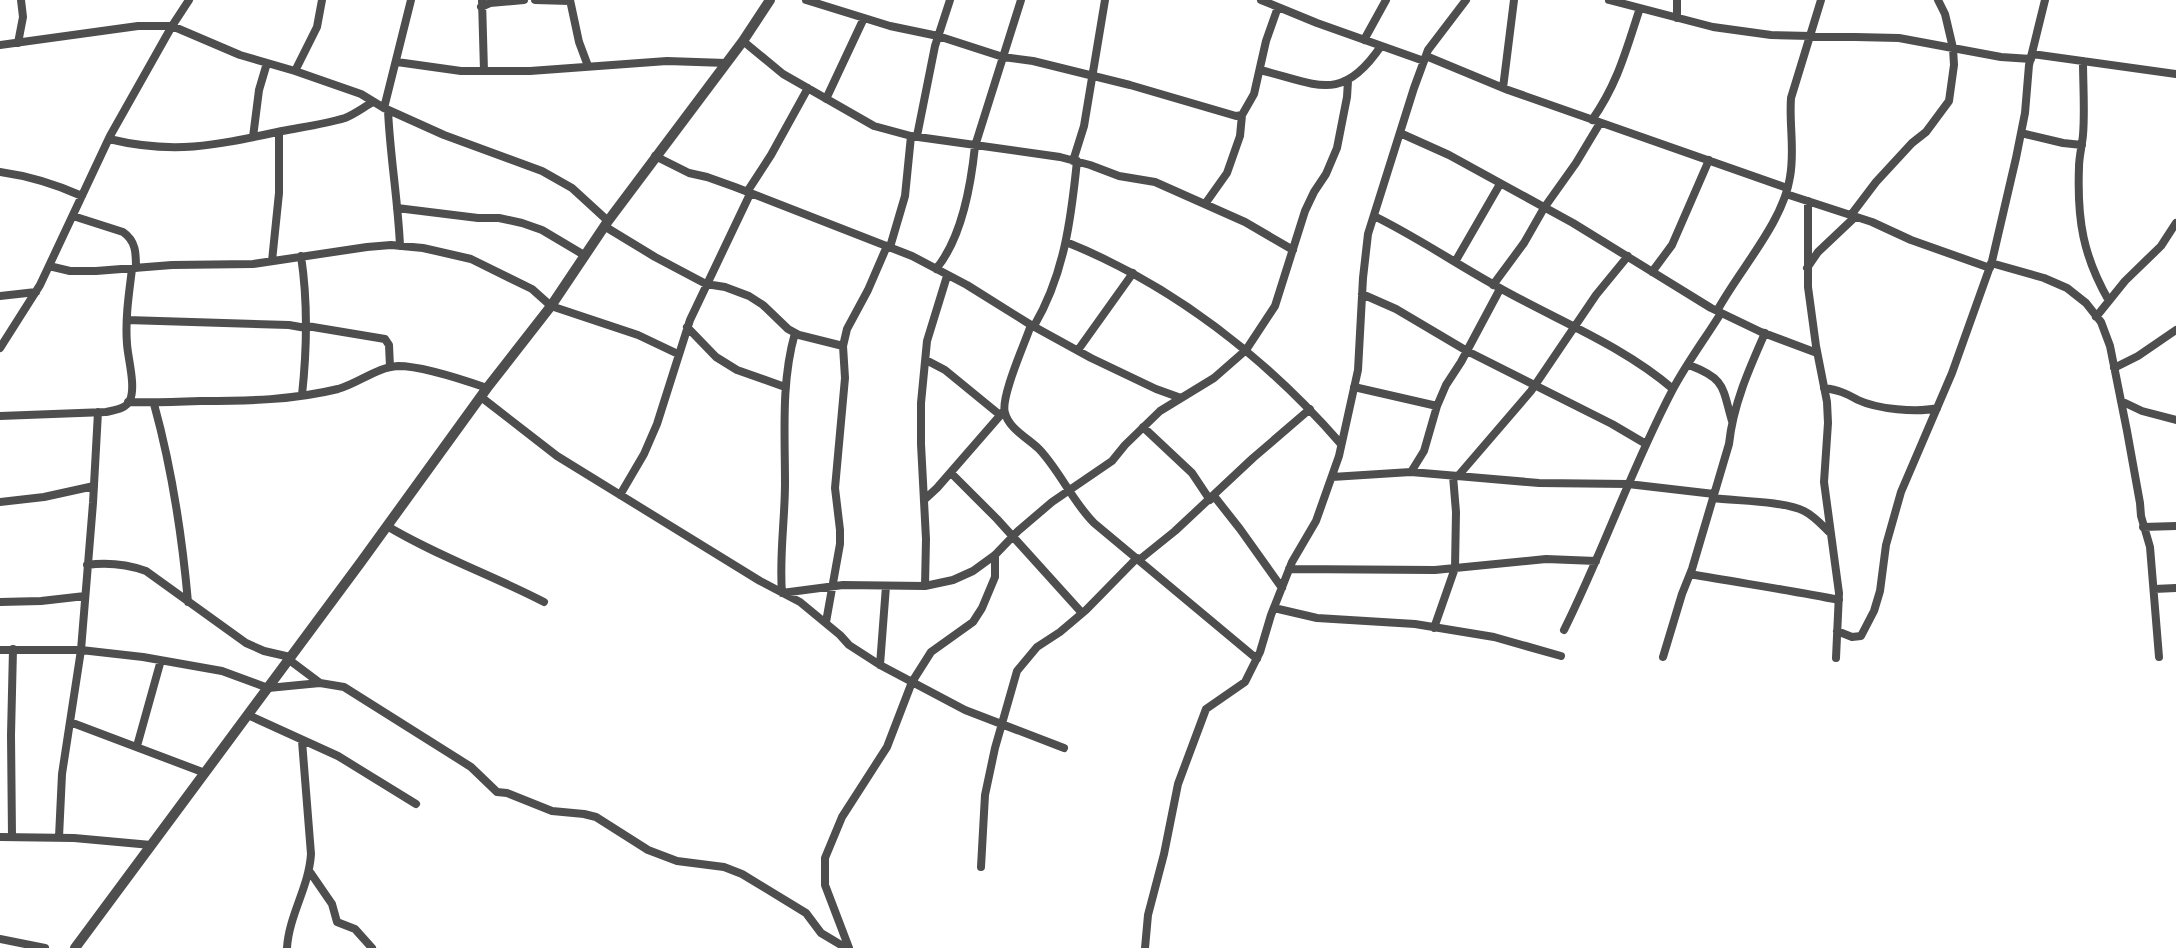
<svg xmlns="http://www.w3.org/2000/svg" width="2176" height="948" viewBox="0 0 2176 948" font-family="'Space Grotesk',sans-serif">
  <rect width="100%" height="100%" fill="#fff"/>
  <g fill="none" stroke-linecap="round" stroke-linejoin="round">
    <path stroke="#4e4e4e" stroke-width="8" d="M482 0 484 71
      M535 0 570 1
      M570 0 579 42 588 66
      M806 0 890 26 938 36 1003 57 1033 61 1130 85 1236 116 1242 115 1254 94 1266 41 1278 7
      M1261 0 1317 23 1424 61
      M1609 0 1713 27 1771 35 1899 38 2001 57 2031 59
      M1677 0V18
      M481 7 490 3 524 0
      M1364 40 1386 0
      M743 41 783 74 874 126 911 136 1060 157 1090 165 1119 176 1155 182 1245 222 1293 250
      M18 43 23 17 21 0
      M0 45 138 26H172L240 55 295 71 361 94 384 108 444 135 542 171 572 188 608 221
      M2032 54 2176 74
      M1426 56 1508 90 1787 188
      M2083 61C2083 85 2085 111 2083 135 2082 146 2079 157 2079 167 2077 220 2083 256 2109 301
      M397 62 461 71H530L667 61 726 63
      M1260 70C1317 84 1342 104 1381 46
      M295 71 317 27 322 0
      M1503 88 1514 0
      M826 99 864 18
      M384 108 411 0
      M388 110C390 156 398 200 400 246
      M1592 120C1618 83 1626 50 1640 8
      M1400 133 1449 155 1573 223 1711 308 1761 332 1817 353
      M2021 133 2063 143 2082 145
      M917 136 935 46 950 0
      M253 137 259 90 267 63
      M109 139C175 155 217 145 282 131 303 127 325 124 345 118 355 114 364 107 373 102
      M655 156 689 173 707 177 735 187 912 256 967 285 1031 325 1091 358 1156 389 1181 398
      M1073 161 1084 126 1105 0
      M0 172C29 176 55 184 82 196
      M747 192 771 155 808 88
      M1786 194 1872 222 1911 240 1990 268
      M1808 201V287L1816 346 1827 402 1828 423 1824 482 1839 593 1836 658
      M1205 204 1227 173 1240 136 1242 115
      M397 208 478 218H499L522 223 542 230 584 255
      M1851 215 1876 182 1912 143 1926 132 1949 101 1954 65 1953 48 1945 14 1938 0
      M73 216 123 232C136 241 136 253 136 268
      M1374 216C1417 237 1456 264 1498 287 1556 320 1622 345 1673 389
      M604 226 655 257 706 284 725 287 749 296 763 305 788 329 799 335 843 346
      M1066 242C1173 285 1266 358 1341 444
      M890 247 905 196 911 136
      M301 256C308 302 307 349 302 395
      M272 261 279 193V132
      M1455 262 1500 184
      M1991 263 2044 278 2067 288 2086 303 2101 322 2110 346 2127 431 2140 503 2141 516 2150 547 2159 657
      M49 266 70 271H96L172 265 253 264 367 247 391 245 423 248 471 259 532 289 551 306 638 335 678 354
      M1807 268 1818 252 1855 217
      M936 269C962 238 971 185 975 146L1021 0
      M1652 272 1672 245 1709 160
      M1493 285 1524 243 1544 208 1576 163 1600 123
      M1362 294 1396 309 1467 351 1612 424 1646 444
      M0 296 36 292
      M1717 311C1739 270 1783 223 1790 177 1795 150 1789 125 1791 98L1821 0
      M2096 317 2125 281 2161 246 2176 223
      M127 320 289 325 306 328
      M1031 325C1025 343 1000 398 1005 413 1009 429 1028 438 1039 449 1060 471 1072 501 1094 523L1257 659
      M307 326 385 339 389 345 390 367
      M1034 326C1064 275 1071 220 1077 161
      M687 327 716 357 737 370 785 387
      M795 333C781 382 785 433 785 483 785 520 779 556 782 593L843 585 925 586 953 580 973 571 995 555 1018 531 1052 502 1112 461 1125 445 1160 411 1214 378 1246 350 1275 306 1305 211 1314 192 1326 174 1337 148 1347 97 1348 81
      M0 348 40 285 110 136 172 26 189 0
      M1078 350 1133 273
      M926 360 945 370 1000 415
      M1689 365C1726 379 1722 387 1732 421
      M2114 368 2138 356 2176 330
      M1354 387 1437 406
      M1824 388C1839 390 1845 393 1858 400 1877 409 1917 413 1937 408
      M481 397 557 456 760 581 800 602 840 635 849 645 880 665 965 710 1064 748
      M2121 401 2142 411 2176 420
      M128 402C153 403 177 402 202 401 248 401 293 400 338 389 359 383 377 367 398 366 423 366 464 380 487 388
      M154 404C172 469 182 535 188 602
      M0 416 106 412C115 410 126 409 130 400 136 386 128 359 127 344 125 319 129 293 132 269
      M1143 427 1192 473 1210 500
      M1411 472 1424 451 1437 406 1446 385 1461 362 1500 289
      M951 473 997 519 1082 613
      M1458 476 1531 391 1596 295 1628 256
      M1332 477 1411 472 1539 483 1628 484 1714 494
      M620 495 644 454 657 424 690 320 750 194
      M1214 496 1240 529 1282 588
      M1713 498C1736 501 1784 501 1804 511 1814 516 1821 524 1829 532
      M924 500 937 488 1004 411
      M0 502 44 497 94 486
      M387 526C437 556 492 575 544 602
      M2143 527 2176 526
      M1139 560 1175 531 1253 458 1310 409
      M87 565C109 562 126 564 146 571L246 643 264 651 290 657
      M1289 569 1435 570 1546 559 1596 561
      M1690 574C1740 583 1790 590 1839 600
      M925 586 926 539 921 444V403L927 341 947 276
      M2154 589 2176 588
      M0 602 41 601 85 596
      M1274 608 1317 618 1415 624 1494 637 1561 656
      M826 622 840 544V530L835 488 845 378 843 346 847 329 868 290 887 246
      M1434 628 1455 568 1456 512 1453 476
      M1564 630C1603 552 1631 469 1672 391 1686 364 1705 339 1721 313
      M1837 631 1852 637 1861 636 1874 611 1880 591 1886 545 1901 492 1952 373 1992 261 2016 158 2025 113 2029 65 2045 0
      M0 650H81L143 657 222 671 268 688 320 683 344 687 471 767 497 792 507 793 552 811 584 814 596 817 648 850 677 861 724 867 742 874 806 913 821 933 846 948
      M1663 657 1682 594 1692 569 1729 444C1733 405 1749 369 1765 333
      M288 659 320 683
      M880 665 886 586
      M248 715 338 756 416 804
      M70 722 205 773
      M137 746 161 660
      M0 837 74 838 151 845
      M12 837 11 735 13 649
      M59 837 62 774 81 650 93 503 98 412
      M981 867 985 795 995 748 1017 671 1037 647 1060 632 1086 610 1137 558
      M310 872 332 904 337 922 355 929 372 948
      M0 939 45 948
      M287 948C289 915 309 887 311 854L302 741
      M849 948 825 885V858L842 817 887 747 912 682 931 652 973 622 982 608 995 577V555
      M1145 948 1148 915 1164 854 1178 784 1206 709 1245 682 1260 652 1271 615 1292 562 1316 521 1339 456 1358 370 1363 278 1368 234 1414 88 1428 50 1466 0"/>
    <path stroke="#4e4e4e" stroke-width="10" d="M75 948 361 562 487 388 551 306 608 221 743 41 770 0"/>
  </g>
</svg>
